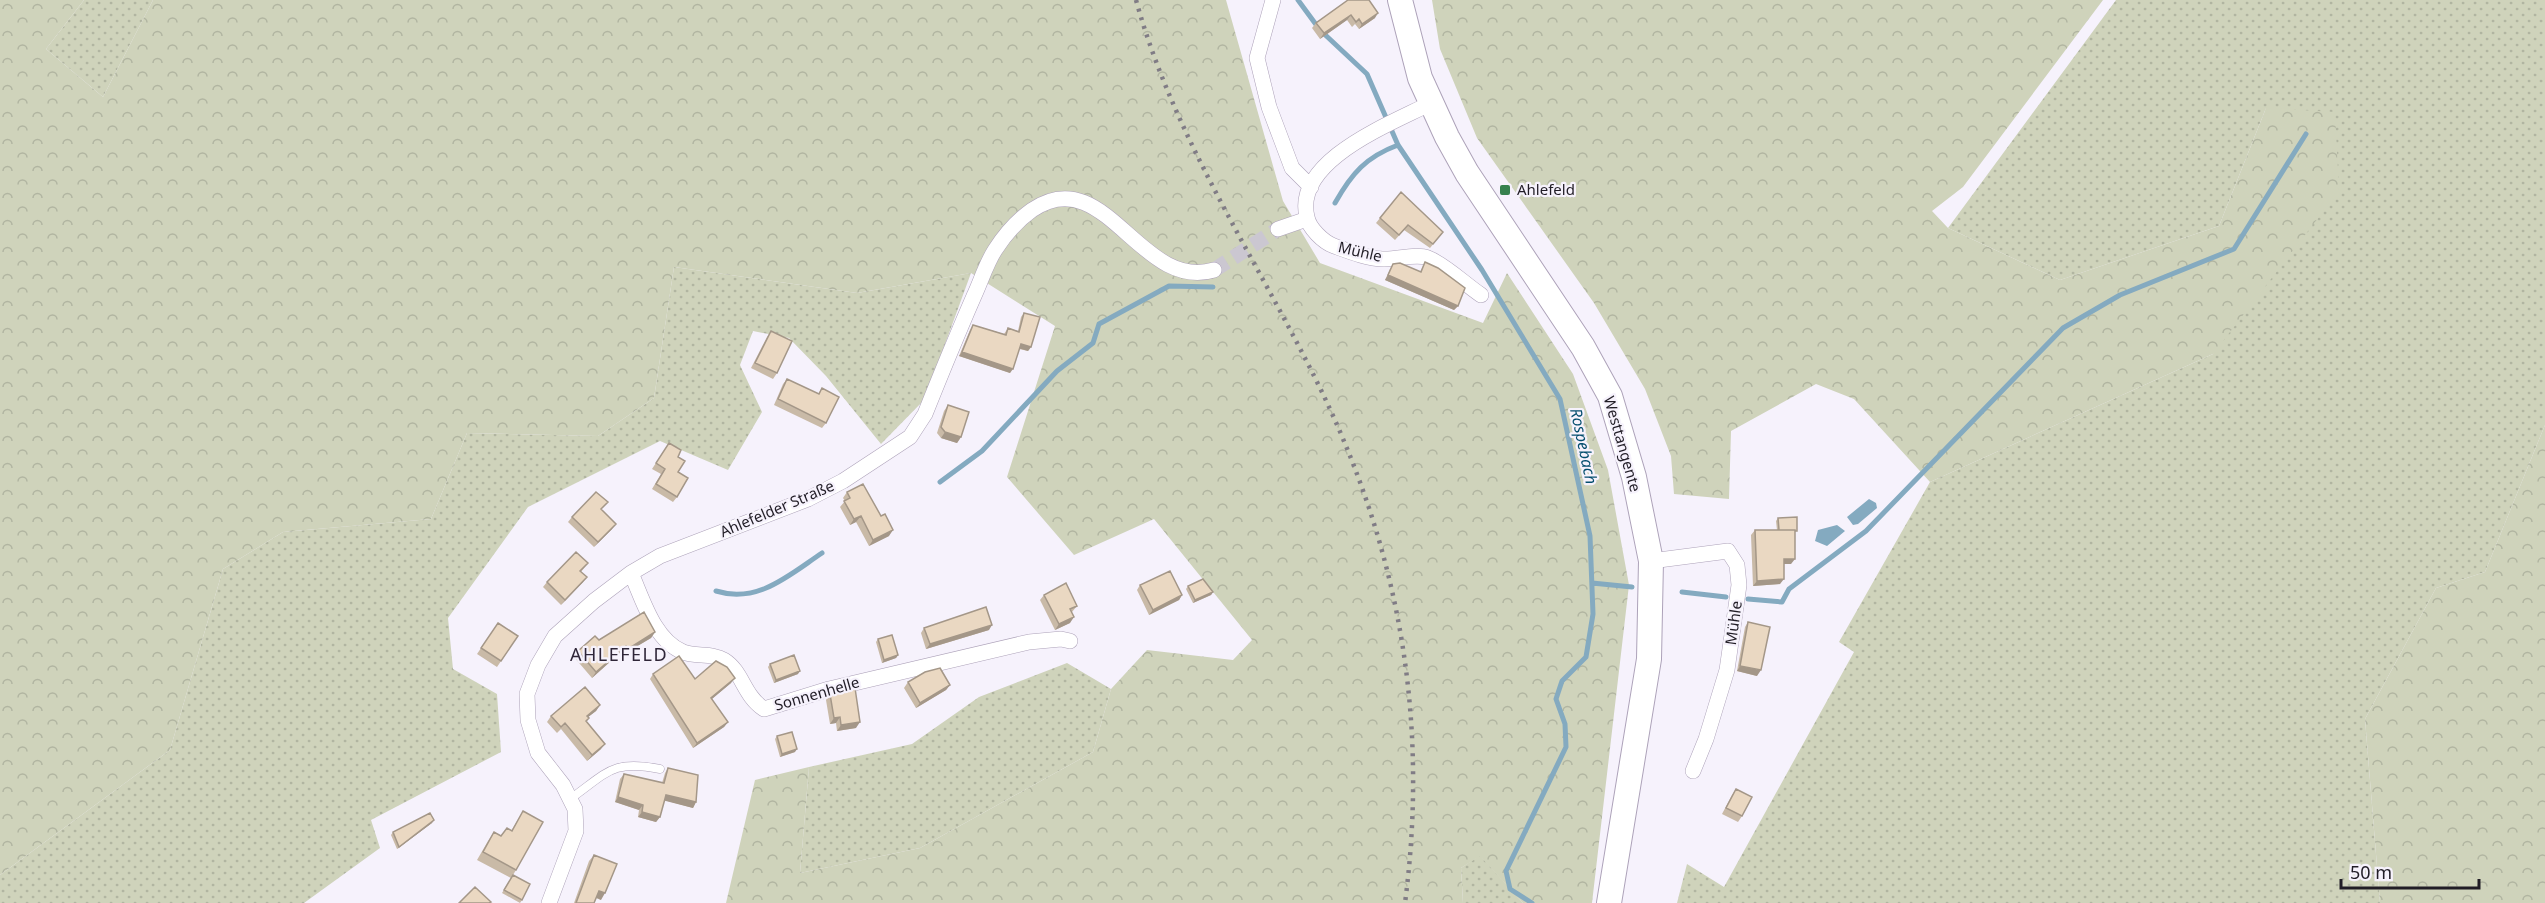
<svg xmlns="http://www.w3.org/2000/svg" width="2545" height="903" viewBox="0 0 2545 903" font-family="'Noto Sans',sans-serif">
  <defs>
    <pattern id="grass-dots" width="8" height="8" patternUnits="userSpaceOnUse" patternTransform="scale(1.5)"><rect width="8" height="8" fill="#cfd3bb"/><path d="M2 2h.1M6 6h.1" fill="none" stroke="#b1b5a1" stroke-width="1.8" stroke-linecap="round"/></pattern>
    <pattern id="forest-crowns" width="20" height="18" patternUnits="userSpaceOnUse" patternTransform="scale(1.5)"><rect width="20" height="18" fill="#cfd3bb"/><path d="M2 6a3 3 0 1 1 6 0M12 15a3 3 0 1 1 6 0" fill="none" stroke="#b1b5a1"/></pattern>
  </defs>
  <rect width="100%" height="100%" fill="#f6f2fc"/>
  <path fill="url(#grass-dots)" d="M84 0H153L103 97 46 49Z
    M2116 0H2545V425L2485 572 2436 588 2365 719 2380 903H1677L1687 864 1724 887 1854 652 1839 642 1930 482 2213 354 2266 108 2219 226 2060 280 1948 228Z
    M674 267 857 293 971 273 925 399 881 444 826 376 789 338 753 331 740 365 762 412 728 470 660 441 528 507 448 618 453 669 497 694 501 752 371 820 380 848 304 903H0V875L170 750 223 569 283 532 431 519 467 433 598 436 654 398Z
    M1067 663 1111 689 1093 752 920 848 800 873 809 767 912 744 979 697Z
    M1480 855 1523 903H1463L1461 868Z"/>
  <path fill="url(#forest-crowns)" d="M0 0H84L46 49 103 97 153 0H1226L1283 201 1320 263 1483 323 1507 273 1573 374 1608 470 1629 585 1592 903H1523L1480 856 1461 868 1463 903H726L755 780 809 767 800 873 920 848 1093 752 1111 689 1147 650 1233 660 1252 640 1154 519 1074 555 1007 477 1055 326 971 273 857 293 674 267 654 398 598 436 467 433 431 519 283 532 223 569 170 750 0 875Z
    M1432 0H2103L1963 187 1932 211 1948 228 2060 280 2219 226 2266 108 2335 112 2339 191 2213 354 1930 482 1854 399 1816 384 1731 431 1729 499 1674 494 1671 456 1645 389 1594 303 1477 138 1440 49Z
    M2545 425V903H2380L2365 719 2436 588 2485 572Z"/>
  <path fill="#84aac0" d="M1869 499 1876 503 1877 508 1858 524 1853 525 1847 517Z
    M1837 525 1845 531 1827 546 1815 541 1818 530Z"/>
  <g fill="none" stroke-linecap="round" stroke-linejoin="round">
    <path stroke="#84aac0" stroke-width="5" d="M1298 0 1320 30 1367 74 1398 145 1482 270 1560 399 1590 536 1593 614 1586 657 1562 681 1556 699 1565 724 1566 747 1506 871 1510 889 1532 903
      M1335 203C1352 173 1366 157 1398 145
      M940 482 982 451 1057 371 1093 343 1099 324 1169 286 1213 287
      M1592 583 1632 587
      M716 591C758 604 789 575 822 553
      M1682 592 1726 597
      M1748 599 1782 602 1789 589 1866 531 2063 328 2120 295 2234 249 2306 134"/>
    <path stroke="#cbc7d1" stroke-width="15" stroke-dasharray="15 8" stroke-linecap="butt" d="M1214 270 1278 229"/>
    <g stroke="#ada2b9" stroke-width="9">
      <path id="lane" d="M570 799C607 773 612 759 660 769"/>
    </g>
    <g stroke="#ada2b9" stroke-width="16">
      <path id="street" d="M1273 0 1257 58 1269 107 1292 168 1311 187
        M1431 103C1393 123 1293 160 1307 217 1309 228 1323 242 1334 246 1348 251 1368 259 1383 259 1396 260 1416 253 1428 258 1444 264 1466 285 1481 295
        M1278 229 1307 219
        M1651 561 1728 551 1737 565 1739 585 1727 670 1706 739 1693 771
        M631 573C643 600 654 640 683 652 695 657 713 653 724 660 743 672 743 695 764 709L829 689 1029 642 1061 639 1070 641
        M549 903 576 831 575 809 563 785 538 753 528 720 527 694 538 665 555 636 594 601 631 573 660 556 808 499 843 481 910 437 925 414C941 374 957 335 974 296 981 281 986 264 995 250 1004 236 1018 220 1032 210 1105 160 1140 292 1214 270"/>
    </g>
    <g stroke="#ada2b9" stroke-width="26">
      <path id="primary" d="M1400 0 1420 78 1447 137 1467 173 1583 347 1610 396 1634 477 1651 561 1649 659 1609 903"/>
    </g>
    <use href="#lane" stroke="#fff" stroke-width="8"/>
    <use href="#street" stroke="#fff" stroke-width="15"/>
    <use href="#primary" stroke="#fff" stroke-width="24"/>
    <path stroke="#807c85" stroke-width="4.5" stroke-dasharray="3 6" stroke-linecap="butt" d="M1136 0C1172 131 1248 246 1309 366 1397 537 1430 712 1405 903"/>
  </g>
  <path fill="#c9baa7" d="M1348 0 1375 18 1359 29 1355 24 1352 27 1347 20 1320 39 1312 28 1316 23Z
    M1380 218 1443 232 1430 248 1404 230 1395 240 1376 223Z
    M1425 262 1458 306 1454 310 1385 280 1390 269 1393 264 1420 272Z
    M1024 313 1031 347 1028 351 1019 349 1010 373 959 356 970 330 973 325 1004 334 1008 328 1018 331 1021 317Z
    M771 331 777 373 773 379 751 368 767 337Z
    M787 379 818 394 822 388 826 423 822 428 774 405 783 384Z
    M948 405 961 437 957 443 941 438 937 433 944 411Z
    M669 443 678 457 677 497 673 502 652 489 661 474 652 469Z
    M847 492 889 536 869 546 856 522 850 525 840 507 845 501 843 498Z
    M602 510 612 529 594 547 568 522 572 517Z
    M1778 518 1795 534 1791 564H1784L1780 584 1753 586 1751 535 1755 530H1777L1776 521Z
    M588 563 581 572 583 582 561 605 543 587 547 582Z
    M1140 585 1182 595 1179 600 1149 615 1137 590Z
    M1188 586 1213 592 1211 595 1193 603 1186 589Z
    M1044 595 1077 606 1072 612 1070 623 1055 630 1040 600Z
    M1748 622 1757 676 1737 671 1745 627Z
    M498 623 518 636 497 667 477 654Z
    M924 628 989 630 926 649 921 633Z
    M655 632 651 638 624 654 622 651 592 678 574 657 578 651 599 640Z
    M878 639 898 655 896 658 882 663 876 642Z
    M770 664 798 674 774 683 768 667Z
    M653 674 731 683 712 699 728 722 724 727 693 748 650 679Z
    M908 682 950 685 946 690 916 708 904 688Z
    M830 694 856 728 837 731 836 723 830 724 826 700Z
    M600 705 596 711 588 717 587 722 601 749 587 761 561 729 557 733 547 722 551 716Z
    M777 736 795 752 780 757 775 739Z
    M668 768 696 802 693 808 664 800 660 817 656 822 638 817 639 810 615 802 620 779 624 774 662 783 665 773Z
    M1736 789 1742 816 1738 822 1722 814 1732 795Z
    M523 811 516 870 513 875 522 900 520 903 502 893 511 878 477 860 488 841 494 832 501 836 511 831Z
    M432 823 397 849 391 835 393 832Z
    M594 855 601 900 596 898 594 903H574L589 861Z"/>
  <path fill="#a49788" d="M1378 13 1375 18 1359 29 1362 24Z
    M1351 15 1347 20 1320 39 1324 33Z
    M1388 275 1458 306 1454 310 1385 280Z
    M1021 344 1031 347 1028 351 1018 348Z
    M962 352 1013 369 1010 373 959 356Z
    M945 432 961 437 957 443 941 438Z
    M861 516 856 522 850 525 854 519Z
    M616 524 612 529 594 547 598 542Z
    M893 530 889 536 869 546 873 540Z
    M1784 559H1795L1791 564H1780Z
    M587 577 583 582 561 605 565 600Z
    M1784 579 1780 584 1753 586 1757 581Z
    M1213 592 1211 595 1193 603 1195 600Z
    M1182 595 1179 600 1149 615 1153 610Z
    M1074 617 1070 623 1055 630 1059 624Z
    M992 625 989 630 926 649 930 644Z
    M655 632 651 638 624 654 628 649Z
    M626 646 622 651 592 678 596 672Z
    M898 655 896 658 882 663 884 660Z
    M1740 666 1761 670 1757 676 1737 671Z
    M800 671 798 674 774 683 776 680Z
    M735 678 731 683 707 703 711 698Z
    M950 685 946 690 916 708 920 703Z
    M600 705 596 711 583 721 587 716Z
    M840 717 836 723 830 724 834 718Z
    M728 722 724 727 693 748 697 743Z
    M860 722 856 728 837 731 841 725Z
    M605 744 601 749 587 761 592 755Z
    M797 749 795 752 780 757 782 754Z
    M666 795 696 802 693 808 662 800Z
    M618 797 643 805 639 810 615 802Z
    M642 812 660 817 656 822 638 817Z
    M434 820 432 823 397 849 399 847Z
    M599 891 605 893 601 900 595 897Z"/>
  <path fill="#ead8c2" stroke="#a49788" stroke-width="1.5" d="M1348 0H1369L1378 13 1362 24 1359 19 1356 22 1351 15 1324 33 1316 23Z
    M1401 192 1443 232 1433 244 1408 225 1399 235 1380 218Z
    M1425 262 1438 268 1465 288 1458 306 1388 275 1393 264 1400 263 1421 272Z
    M1024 313 1040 317 1031 347 1021 344 1013 369 962 352 973 325 1006 335 1008 328 1019 332Z
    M771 331 792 341 777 373 755 363Z
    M787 379 819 394 822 388 839 397 826 423 778 399Z
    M948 405 969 412 961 437 945 432 941 427Z
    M669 443 681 450 678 457 685 461 678 472 688 478 677 497 656 484 665 469 656 463Z
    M863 484 881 516 885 514 893 530 873 540 861 516 854 519 844 501 850 498 847 492Z
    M596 492 608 502 601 509 616 524 598 542 572 517Z
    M1797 517V531H1795V530H1779L1778 518Z
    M1755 530H1795V559H1784V579L1757 581Z
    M576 552 588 563 580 571 587 577 565 600 547 582Z
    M1170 571 1182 595 1153 610 1140 585Z
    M1203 579 1213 592 1195 600 1188 586Z
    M1066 583 1077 606 1070 609 1074 617 1059 624 1044 595Z
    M986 607 992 625 930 644 924 628Z
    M644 612 655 632 628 649 626 646 596 672 578 651 595 636 599 640Z
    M1748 622 1770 627 1761 670 1740 666Z
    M498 623 518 636 501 661 481 648Z
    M892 635 898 655 884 660 878 639Z
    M794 655 800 671 776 680 770 664Z
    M679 656 695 679 716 661 727 667 735 678 711 698 728 722 697 743 653 674Z
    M940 668 950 685 920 703 908 682 925 672Z
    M585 687 600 705 587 716 589 718 586 721 605 744 592 755 565 723 561 727 551 716Z
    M855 688 860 722 841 725 840 717 834 718 830 694Z
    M792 732 797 749 782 754 777 736Z
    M668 768 698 775 696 802 666 795 660 817 642 812 643 805 618 797 624 774 664 783Z
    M1736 789 1752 797 1742 816 1726 808Z
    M523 811 543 822 516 870 483 852 494 832 501 836 507 828 512 831Z
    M430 813 434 820 399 847 393 832Z
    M594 855 617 864 605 893 599 891 594 903H576Z
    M513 875 530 884 522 900 504 890Z
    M475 887 491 902 489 903H459Z"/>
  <rect fill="#36814e" stroke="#f6f2fc" stroke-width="2" x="1499" y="184" width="12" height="12" rx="3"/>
  <g text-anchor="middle" stroke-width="4.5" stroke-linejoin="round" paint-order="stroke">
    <g font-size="15" fill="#211d26" stroke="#f6f2fc" text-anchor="start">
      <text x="1517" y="195">Ahlefeld</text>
    </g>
    <g font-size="15" fill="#211d26" stroke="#f6f2fc">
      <text transform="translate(1360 252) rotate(13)" y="5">Mühle</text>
      <text transform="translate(1622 444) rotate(74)" y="5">Westtangente</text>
      <text transform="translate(777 509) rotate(-23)" y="5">Ahlefelder Straße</text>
      <text transform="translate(1734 623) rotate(-82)" y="5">Mühle</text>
      <text transform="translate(817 694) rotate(-16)" y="5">Sonnenhelle</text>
    </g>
    <g font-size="16" font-style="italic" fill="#044e6e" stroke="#f6f2fc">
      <text transform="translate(1584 446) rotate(78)" y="6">Rospebach</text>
    </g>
    <g font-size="18" letter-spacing="1.5" fill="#2f2638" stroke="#f6f2fc">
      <text x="619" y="661">AHLEFELD</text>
    </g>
  </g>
  <path d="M2341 879v9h138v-9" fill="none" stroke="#211d26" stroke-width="3"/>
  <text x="2350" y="879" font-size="18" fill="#211d26" stroke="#f6f2fc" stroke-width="4.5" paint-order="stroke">50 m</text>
</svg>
